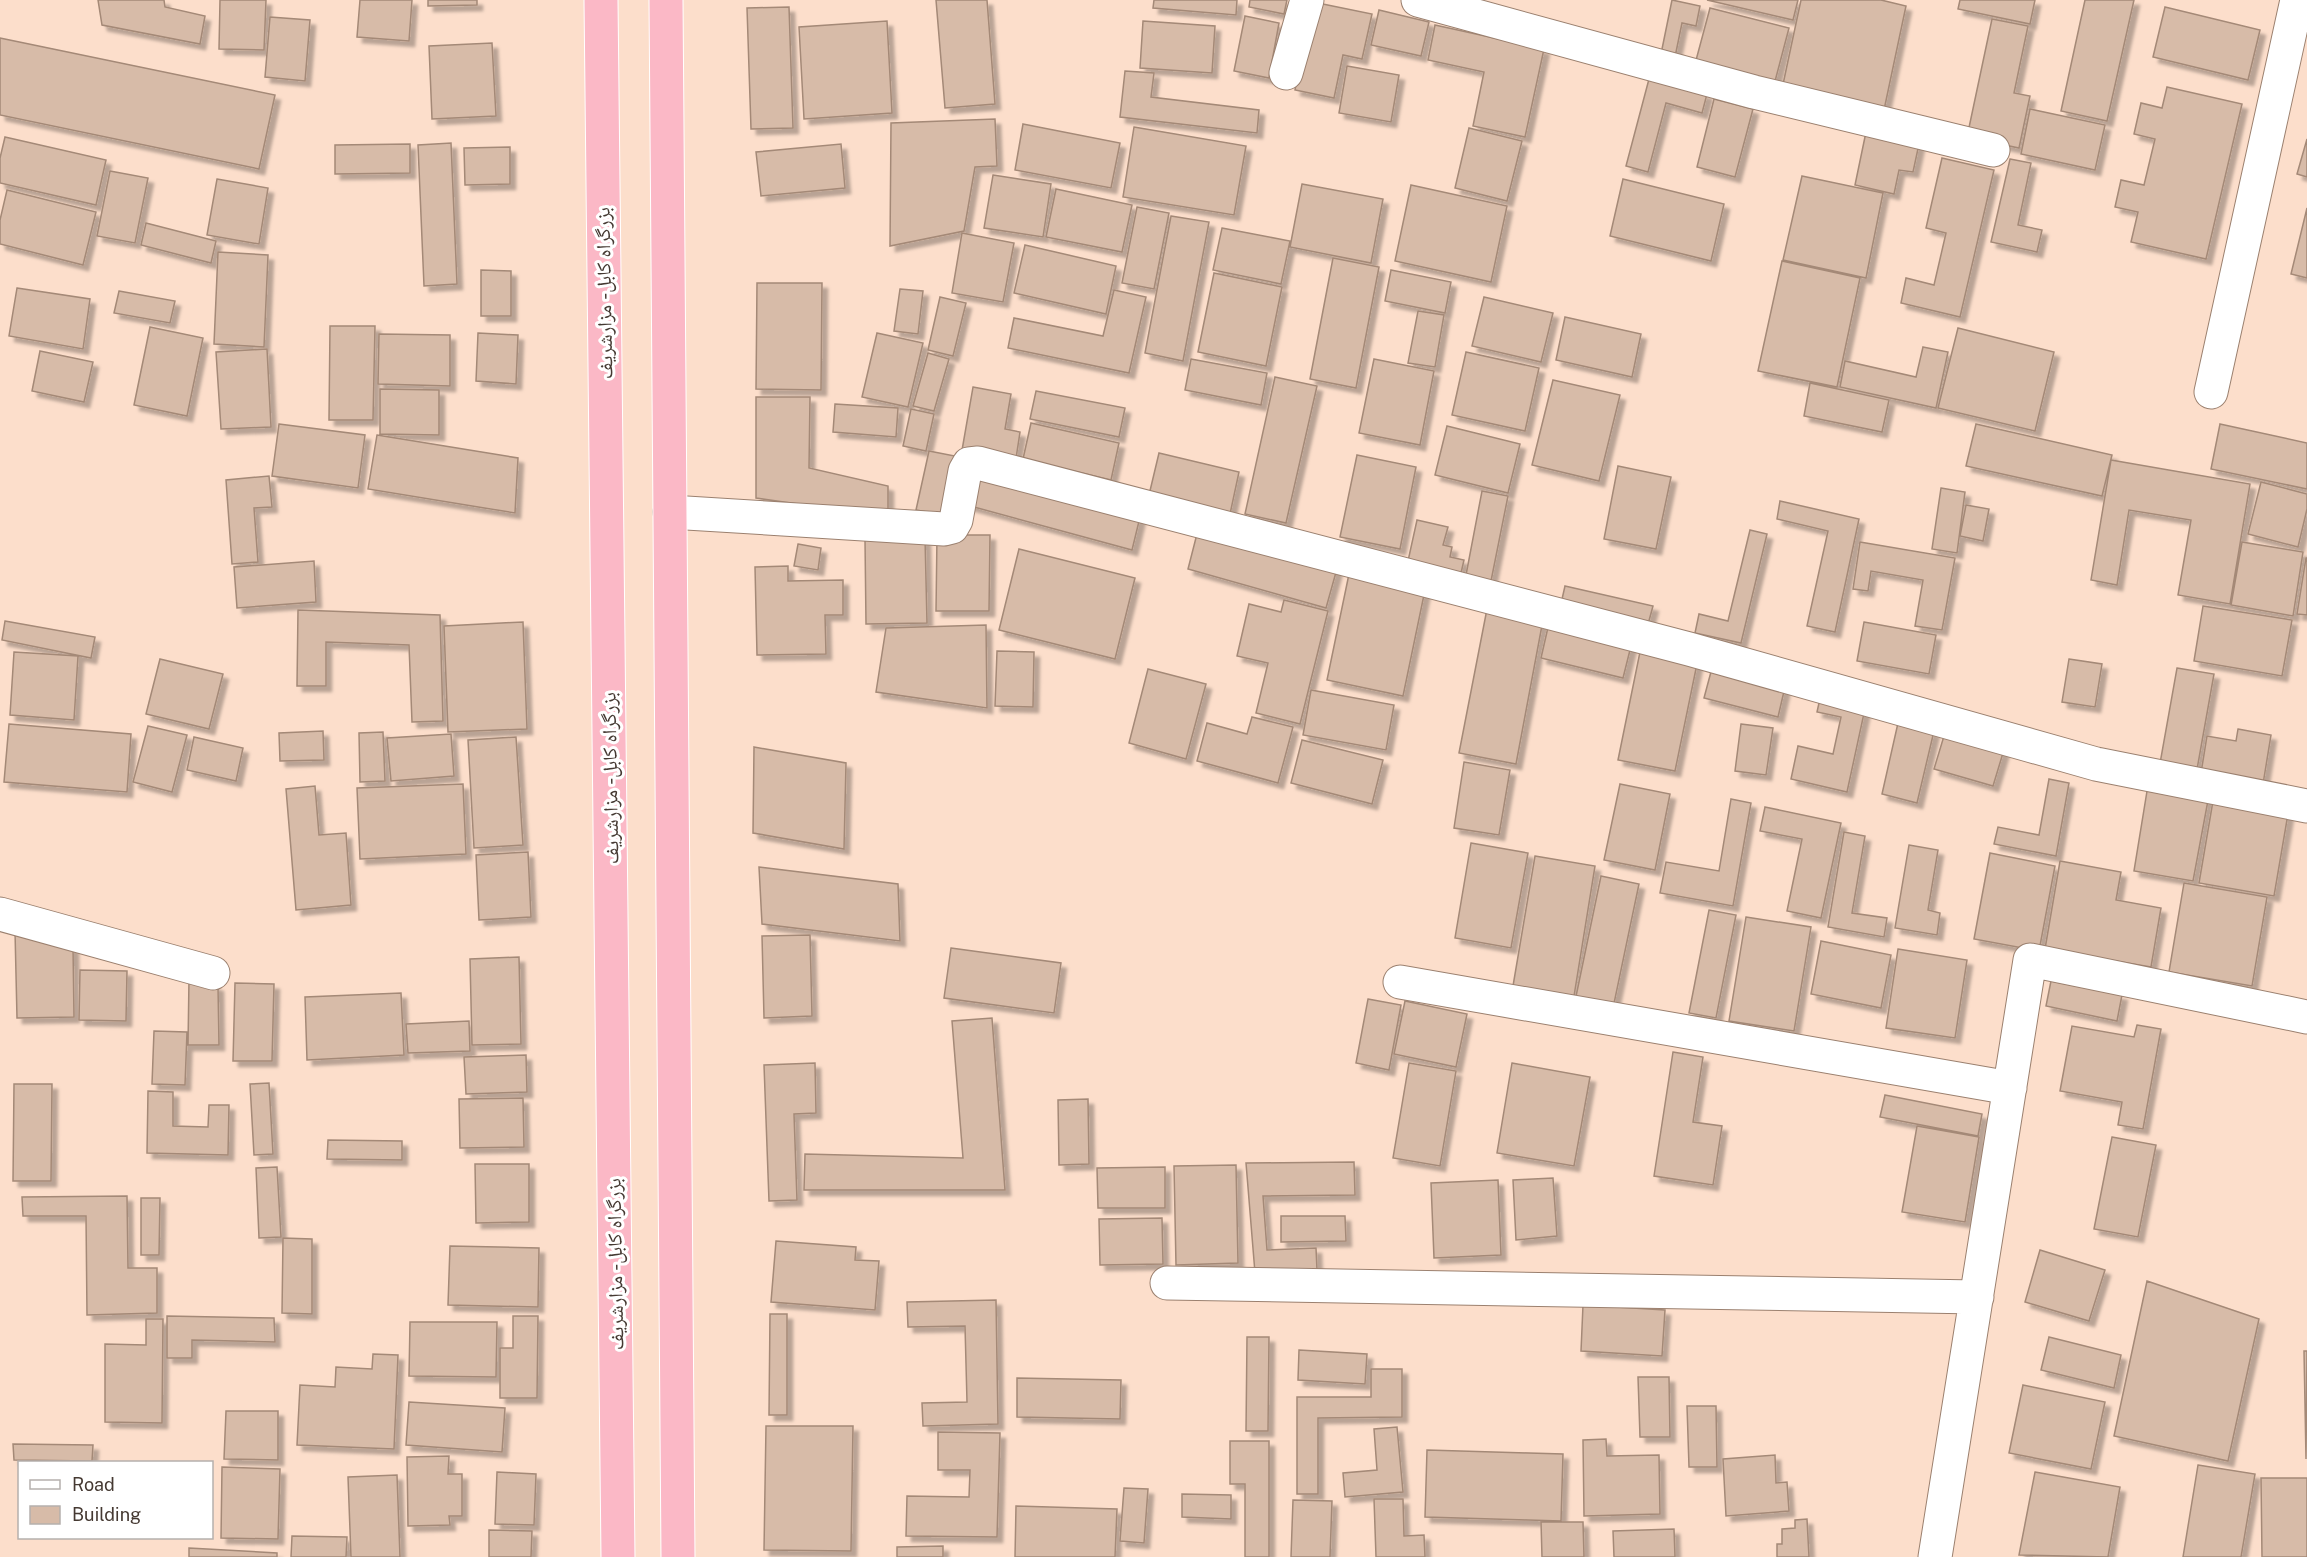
<svg xmlns="http://www.w3.org/2000/svg" width="2307" height="1557" viewBox="0 0 2307 1557" font-family="'Public Sans','Noto Naskh Arabic',sans-serif">
  <defs>
    <filter id="shadow"><feDropShadow dx="5.5" dy="5.5" stdDeviation="1.5" flood-color="#0004"/></filter>
  </defs>
  <rect width="100%" height="100%" fill="#fcdecb"/>
  <path fill="#d7bba8" stroke="#a48977" stroke-width="1.5" filter="url(#shadow)" d="M98 0H164L165 7 205 16 200 44 102 25Z
    M220 0H266L264 50 219 49Z
    M360 0H412L409 41 357 37Z
    M428 0H477V5L428 6Z
    M936 0H987L995 104 945 108Z
    M1154 0H1237L1236 15 1153 8Z
    M1250 0H1287L1284 14 1249 7Z
    M1672 0 1700 6 1696 26 1682 23 1675 57 1661 54Z
    M1707 0H1798L1793 20Z
    M1801 0H1881L1906 6 1884 110 1782 89Z
    M1960 0H2035L2030 24 1958 9Z
    M2085 0H2134L2107 121 2061 111Z
    M1313 2 1372 14 1362 59 1343 55 1334 98 1295 90Z
    M789 7 793 128 751 129 747 8Z
    M2165 7 2260 30 2248 80 2153 57Z
    M1710 8 1789 28 1774 85 1695 64Z
    M1379 10 1429 22 1421 56 1371 45Z
    M1245 16 1279 23 1269 78 1234 71Z
    M270 17 310 20 305 81 265 77Z
    M1992 19 2028 26 2014 93 2030 96 2019 148 1967 137Z
    M887 21 892 113 804 119 799 27Z
    M1143 21 1215 26 1212 73 1140 68Z
    M1435 25 1544 49 1525 137 1473 126 1484 72 1428 60Z
    M0 38 275 95 259 169 0 115Z
    M492 43 496 116 432 119 429 46Z
    M1347 66 1399 75 1391 122 1339 113Z
    M1125 71 1154 73 1151 97 1259 110 1257 133 1120 117Z
    M1649 79 1707 94 1702 113 1666 103 1648 172 1626 166Z
    M2167 87 2242 104 2206 259 2131 242 2138 212 2115 207 2121 180 2144 185 2155 139 2134 134 2141 103 2162 108Z
    M1714 99 1753 109 1735 177 1697 167Z
    M2030 109 2105 125 2095 170 2021 154Z
    M995 119 997 166 975 167 964 231 890 246 891 123Z
    M1023 124 1120 143 1111 188 1015 170Z
    M1134 127 1246 146 1234 215 1123 197Z
    M1469 128 1522 141 1507 201 1455 188Z
    M1866 132 1919 144 1913 172 1899 170 1894 194 1855 185Z
    M5 137 106 160 96 205 0 183V158Z
    M2307 139V177L2297 174Z
    M451 143 457 284 424 286 418 145Z
    M410 144V173L335 174V145Z
    M841 144 845 188 761 196 756 152Z
    M510 147V184L465 185 464 148Z
    M1942 158 1994 170 1960 317 1901 303 1906 278 1934 285 1946 233 1926 228Z
    M2010 159 2031 163 2018 225 2042 230 2037 252 1991 242Z
    M110 171 148 178 135 243 97 236Z
    M993 175 1051 184 1043 237 984 228Z
    M1802 176 1883 193 1866 278 1783 260Z
    M217 179 268 188 259 244 207 235Z
    M1623 179 1724 204 1711 261 1610 236Z
    M1302 184 1383 199 1371 263 1290 247Z
    M1411 185 1507 206 1491 282 1395 261Z
    M1056 189 1132 205 1122 252 1046 237Z
    M7 190 96 212 83 265 0 244V220Z
    M1137 207 1169 213 1154 289 1122 283Z
    M2307 208V278L2291 274Z
    M1171 216 1209 222 1183 361 1145 353Z
    M146 223 216 241 211 263 141 245Z
    M1222 228 1290 241 1281 284 1213 270Z
    M962 233 1014 243 1003 302 952 293Z
    M1025 245 1116 266 1106 314 1014 293Z
    M218 252 268 255 264 347 214 344Z
    M1333 258 1379 267 1356 388 1310 379Z
    M1782 261 1860 278 1837 387 1758 371Z
    M481 270 511 271V316H481Z
    M1391 270 1451 282 1445 313 1385 301Z
    M1214 273 1282 287 1266 366 1198 352Z
    M757 283H822L821 390 756 389Z
    M17 288 90 299 83 349 9 336Z
    M900 289 923 291 918 334 894 331Z
    M1114 290 1146 297 1129 373 1008 348 1014 318 1103 336Z
    M119 291 175 301 170 323 114 313Z
    M940 297 966 303 953 356 928 350Z
    M1484 297 1553 313 1541 362 1472 346Z
    M1418 311 1444 315 1435 367 1408 363Z
    M1565 317 1641 334 1632 377 1556 360Z
    M330 326H375L373 420H329Z
    M150 327 203 338 187 416 134 405Z
    M1958 328 2054 352 2035 431 1938 408Z
    M478 333 518 335 516 384 476 381Z
    M877 333 923 343 908 407 862 397Z
    M379 334 450 335V386L378 384Z
    M1923 347 1948 352 1936 408 1840 387 1845 361 1916 377Z
    M267 349 271 427 221 429 216 352Z
    M40 351 93 362 84 402 32 391Z
    M1466 352 1539 368 1525 431 1452 415Z
    M928 353 949 359 934 411 913 406Z
    M1191 359 1267 373 1261 405 1185 390Z
    M1374 359 1434 371 1420 445 1359 433Z
    M1275 377 1317 386 1286 523 1245 514Z
    M1553 380 1620 395 1599 481 1532 465Z
    M1810 383 1889 400 1882 432 1804 416Z
    M973 387 1011 394 1005 429 1020 432 1015 465 961 456Z
    M380 389 439 390V435L380 434Z
    M1036 391 1125 408 1119 437 1030 419Z
    M756 397H810L809 468 888 486V517L756 498Z
    M835 404 898 408 896 437 833 432Z
    M911 409 934 414 926 451 903 446Z
    M1031 423 1119 443 1111 480 1023 459Z
    M279 424 365 435 358 488 272 476Z
    M1976 424 2112 455 2102 496 1966 466Z
    M2220 424 2307 443V489L2211 469Z
    M1447 426 1520 444 1508 493 1435 475Z
    M377 435 518 458 515 513 368 489Z
    M929 451 960 457 948 516 916 510Z
    M1159 453 1239 472 1230 514 1149 495Z
    M1357 455 1416 467 1400 549 1340 537Z
    M2111 460 2250 484 2230 604 2178 595 2191 520 2129 510 2117 585 2091 580Z
    M1618 466 1671 477 1656 549 1604 539Z
    M973 467 1141 513 1132 550 963 504Z
    M269 476 272 507 254 508 258 562 232 564 226 480Z
    M2261 482 2307 494V509L2298 547 2248 534Z
    M1941 488 1965 492 1957 553 1932 549Z
    M1482 491 1508 496 1491 581 1466 575Z
    M1780 501 1859 519 1835 632 1807 626 1828 531 1777 519Z
    M1966 505 1989 509 1983 541 1960 536Z
    M1417 520 1448 527 1443 545 1452 547 1450 557 1464 560 1461 573 1408 561Z
    M1199 526 1338 565 1326 608 1188 569Z
    M1750 530 1767 534 1741 643 1695 633 1699 614 1728 621Z
    M937 535H990L989 611H936Z
    M925 538 927 623 866 624 865 540Z
    M1860 542 1955 558 1942 630 1915 626 1923 580 1871 571 1868 591 1853 589Z
    M2242 542 2303 552 2293 616 2231 605Z
    M798 544 821 548 818 570 794 566Z
    M1019 549 1135 578 1115 659 999 630Z
    M2306 558H2307V615L2297 614Z
    M314 561 316 602 237 608 234 567Z
    M788 566V581L843 580V615H825L826 654 757 655 755 567Z
    M1349 574 1425 590 1403 696 1327 680Z
    M1565 586 1653 606 1647 628 1560 608Z
    M1284 600 1328 611 1300 724 1256 713 1268 663 1237 656 1249 604 1281 612Z
    M2203 606 2292 620 2282 676 2194 661Z
    M1487 609 1543 620 1516 764 1459 753Z
    M298 610 440 615 443 721 412 722 409 645 326 642V686H297Z
    M5 621 95 637 91 658 2 640Z
    M523 622 527 729 448 732 444 626Z
    M1864 622 1936 635 1929 674 1857 661Z
    M1549 623 1632 642 1623 678 1541 658Z
    M986 625 987 708 876 692 886 628Z
    M1641 647 1698 659 1675 771 1618 760Z
    M997 651 1034 652 1033 707 995 706Z
    M14 652 78 656 74 720 10 715Z
    M160 659 223 674 209 729 146 714Z
    M2069 659 2102 664 2095 707 2062 702Z
    M1712 668 1785 687 1778 717 1704 698Z
    M2177 668 2214 674 2196 775 2159 769Z
    M1148 669 1206 684 1186 759 1129 743Z
    M1311 690 1394 705 1386 750 1303 735Z
    M1821 694 1866 704 1847 792 1791 779 1798 746 1833 754 1841 717 1817 712Z
    M1252 717 1293 727 1278 783 1197 761 1207 723 1247 734Z
    M1898 723 1934 731 1917 803 1882 794Z
    M9 724 131 734 127 792 4 782Z
    M1741 724 1773 728 1766 775 1735 771Z
    M148 726 187 735 172 792 133 782Z
    M1947 726 2006 743 1993 786 1934 769Z
    M2238 729 2271 735 2263 784 2201 773 2207 736 2236 741Z
    M323 731 324 760 280 761 279 733Z
    M383 732 385 781 360 782 359 733Z
    M451 734 454 776 391 781 387 738Z
    M194 737 243 748 236 781 187 770Z
    M516 737 523 845 474 848 468 740Z
    M1302 740 1383 760 1372 804 1291 783Z
    M754 747 846 763 844 849 753 833Z
    M1464 762 1510 770 1499 835 1454 828Z
    M2049 779 2069 783 2056 856 1994 844 1998 827 2039 835Z
    M463 784 466 854 360 859 357 788Z
    M1620 784 1670 794 1655 870 1604 860Z
    M2148 785 2209 795 2193 881 2134 871Z
    M315 786 319 835 346 833 351 905 296 910 286 789Z
    M2214 795 2289 808 2274 896 2199 883Z
    M1731 799 1751 803 1733 906 1660 893 1666 862 1719 871Z
    M1765 807 1841 823 1821 918 1787 911 1802 839 1760 831Z
    M1844 832 1865 836 1852 913 1887 918 1884 937 1828 927Z
    M1471 843 1528 853 1511 948 1455 938Z
    M1909 845 1938 850 1928 910 1940 913 1937 935 1895 928Z
    M528 852 531 917 479 920 476 855Z
    M1990 853 2055 866 2039 951 1974 939Z
    M1535 856 1595 866 1574 996 1513 986Z
    M2060 861 2121 872 2116 900 2161 908 2151 967 2045 949Z
    M759 867 898 884 900 941 762 924Z
    M1601 876 1639 884 1612 1013 1574 1006Z
    M2184 883 2267 897 2252 986 2169 972Z
    M1709 910 1736 915 1716 1018 1689 1013Z
    M1746 917 1811 927 1794 1031 1729 1021Z
    M15 931 73 947 74 1017 17 1018Z
    M810 935 812 1016 764 1018 762 936Z
    M1821 941 1891 955 1881 1008 1811 994Z
    M951 948 1061 963 1054 1013 944 998Z
    M1898 949 1967 960 1955 1038 1886 1028Z
    M519 957 521 1044 472 1045 470 959Z
    M80 970 127 971 126 1021 79 1020Z
    M189 979 218 986 219 1045H188Z
    M2051 981 2122 995 2117 1021 2046 1006Z
    M235 983 274 984 272 1061H233Z
    M401 993 404 1055 307 1060 305 997Z
    M1368 999 1401 1005 1389 1070 1356 1063Z
    M1405 1001 1467 1014 1456 1067 1394 1054Z
    M992 1018 1005 1190H804L805 1154 963 1158 952 1021Z
    M469 1021 470 1051 408 1053 406 1024Z
    M2137 1025 2161 1029 2143 1129 2118 1125 2122 1102 2060 1091 2072 1026 2134 1037Z
    M154 1031 187 1032 185 1085 152 1084Z
    M1673 1052 1703 1057 1693 1122 1722 1126 1713 1185 1654 1176Z
    M526 1055 527 1092 466 1094 464 1057Z
    M815 1063 816 1113 794 1114 797 1200 769 1201 764 1065Z
    M1409 1063 1456 1071 1440 1166 1393 1158Z
    M1512 1063 1590 1077 1574 1166 1497 1153Z
    M269 1083 273 1154 254 1155 250 1084Z
    M14 1084H52L51 1181H13Z
    M148 1091 173 1092V1126L208 1127 209 1105H229L228 1155 147 1153Z
    M1885 1095 1982 1114 1978 1136 1880 1117Z
    M523 1098 524 1147 460 1148 459 1099Z
    M1088 1099 1089 1164 1059 1165 1058 1100Z
    M1917 1126 1979 1137 1965 1222 1902 1212Z
    M2112 1137 2156 1145 2138 1237 2094 1229Z
    M328 1140 402 1141V1160L327 1159Z
    M1354 1162 1355 1195 1263 1196 1267 1250 1316 1248 1317 1270 1255 1273 1246 1163Z
    M475 1164H529V1222L476 1223Z
    M1236 1165 1238 1263 1176 1265 1174 1166Z
    M277 1167 281 1237 259 1238 256 1168Z
    M1165 1167V1208H1098L1097 1168Z
    M1553 1178 1557 1236 1516 1240 1513 1180Z
    M1498 1180 1501 1255 1434 1258 1431 1183Z
    M127 1196 128 1268H157V1313L87 1315 86 1216H23L22 1197Z
    M141 1198H160L159 1255H141Z
    M1281 1216H1345L1346 1241 1281 1242Z
    M1162 1218 1163 1264 1100 1265 1099 1219Z
    M283 1238 312 1239V1314L282 1313Z
    M776 1241 856 1247 855 1260 879 1261 875 1310 771 1302Z
    M450 1246 539 1248 538 1307 448 1305Z
    M2040 1250 2105 1270 2089 1321 2025 1302Z
    M2147 1281 2259 1319 2228 1461 2114 1436Z
    M996 1300 998 1424 923 1426 922 1403 967 1402 965 1326 908 1327 907 1302Z
    M1583 1305 1665 1310 1662 1356 1581 1351Z
    M770 1314H787V1415H769Z
    M167 1316 274 1318 275 1342 192 1340V1358H167Z
    M513 1316H538L537 1398H500V1348H513Z
    M146 1319H163L162 1423 105 1422V1344L146 1345Z
    M410 1322H497L496 1377 409 1376Z
    M1247 1337H1269L1268 1431H1246Z
    M2049 1337 2121 1355 2114 1388 2041 1370Z
    M1299 1350 1367 1354 1365 1384 1298 1380Z
    M2304 1351H2307L2306 1459Z
    M373 1354 398 1355 394 1449 297 1445 300 1385 335 1387 336 1367 372 1369Z
    M1371 1369H1402V1417L1318 1418V1494H1297V1397H1371Z
    M1638 1377H1669L1670 1437H1640Z
    M1017 1378 1121 1380 1120 1419 1017 1417Z
    M2023 1385 2105 1402 2091 1469 2009 1453Z
    M409 1402 505 1408 502 1452 406 1445Z
    M1687 1406H1716L1717 1467H1689Z
    M226 1411H278V1460L224 1459Z
    M766 1426H853L851 1551 764 1550Z
    M1397 1427 1403 1492 1345 1497 1343 1473 1377 1470 1374 1429Z
    M938 1432 1000 1433 997 1537 906 1536 907 1496 969 1497 970 1470H938Z
    M1606 1439 1607 1456 1659 1455 1660 1514 1584 1516 1583 1440Z
    M1230 1441H1269V1557H1245V1484H1230Z
    M13 1444 93 1445 92 1461 14 1460Z
    M1427 1450 1563 1454 1561 1521 1425 1517Z
    M1775 1455 1776 1483 1787 1482 1789 1511 1726 1516 1723 1459Z
    M449 1456 448 1474H462V1516H449L450 1525 408 1526 407 1457Z
    M2198 1465 2255 1474 2241 1557H2183Z
    M222 1467 280 1469 278 1539 221 1538Z
    M497 1472 536 1474 534 1525 495 1524Z
    M2035 1472 2120 1487 2108 1557 2019 1555Z
    M397 1475 400 1557H351L348 1477Z
    M2261 1478H2307V1557H2262Z
    M1124 1488 1148 1489 1144 1543 1120 1541Z
    M1182 1494 1231 1495V1519L1182 1517Z
    M1374 1499H1403L1404 1536 1424 1535 1425 1557H1376Z
    M1293 1500 1332 1501 1330 1557H1291Z
    M1016 1506 1117 1509 1115 1557H1015Z
    M1807 1519 1809 1557H1777V1544H1782V1529L1795 1528V1520Z
    M1541 1522H1583L1584 1557H1542Z
    M1674 1529 1675 1557H1614L1613 1531Z
    M489 1530 532 1531 531 1557H489Z
    M292 1536 347 1537 346 1557H291Z
    M943 1546V1557H897V1547Z
    M189 1548 277 1553V1557H189Z"/>
  <g fill="none" stroke-linecap="round" stroke-linejoin="round">
    <g stroke="#9b806f" stroke-width="35">
      <path id="minor" d="M1418 0 1754 92 1993 150
        M1286 73 1307 0
        M2211 392 2297 0
        M670 512 944 529 952 527 956 520 965 471 969 464 978 463 1689 649 2096 764 2307 806
        M0 914 213 973
        M1400 982 2010 1088
        M1167 1283 1977 1297
        M1935 1557 2030 960 2307 1017"/>
    </g>
    <g stroke="#fff" stroke-width="35">
      <path id="trunk" d="M601 0 618 1557
        M666 0 678 1557"/>
    </g>
    <use href="#minor" stroke="#fff" stroke-width="33"/>
    <use href="#trunk" stroke="#fbb8c6" stroke-width="33"/>
  </g>
  <g text-anchor="middle" stroke-width="6" stroke-linejoin="round" paint-order="stroke">
    <g font-size="20" fill="#453932" stroke="#fff">
      <text transform="translate(604 293) rotate(-91)" y="7">بزرگراه کابل - مزارشریف</text>
      <text transform="translate(610 778) rotate(-91)" y="7">بزرگراه کابل - مزارشریف</text>
      <text transform="translate(615 1264) rotate(-91)" y="7">بزرگراه کابل - مزارشریف</text>
    </g>
  </g>
  <rect x="18" y="1461" width="195" height="78" fill="#ffffff" stroke="#b5b0ad" stroke-width="1.5"/>
  <rect x="30" y="1480" width="30" height="9" fill="#ffffff" stroke="#b5b0ad" stroke-width="1.5"/>
  <text x="72" y="1491" font-size="18" fill="#453932">Road</text>
  <rect x="30" y="1506" width="30" height="18" fill="#d7bba8" stroke="#b5b0ad" stroke-width="1.5"/>
  <text x="72" y="1521" font-size="18" fill="#453932">Building</text>
</svg>
